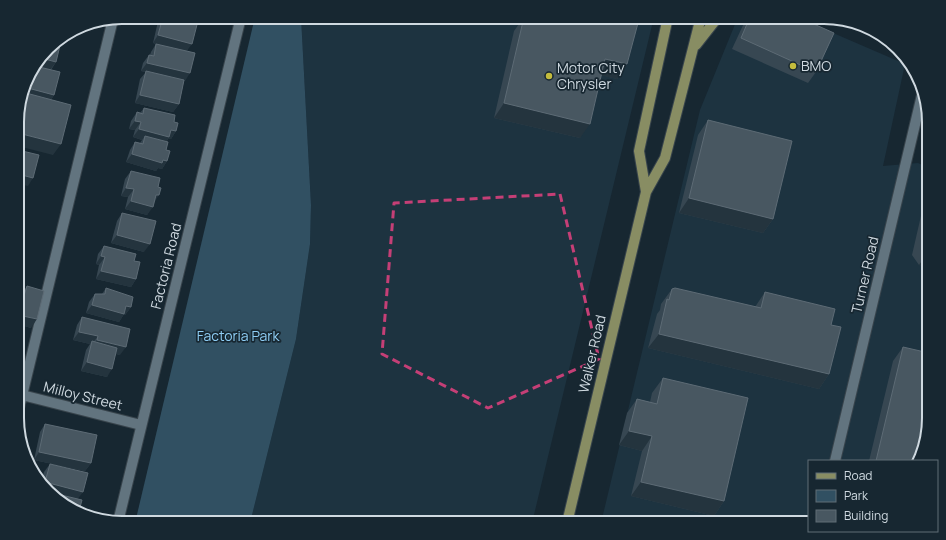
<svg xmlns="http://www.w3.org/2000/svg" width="946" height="540" viewBox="0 0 946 540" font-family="Manrope,sans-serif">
  <rect width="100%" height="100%" fill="#172731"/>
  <path fill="#1d3340" d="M301 17H654L532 523H250L296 339 310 244 311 205Z
    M738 17H796L905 64 883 166 918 163 929 168V424L918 461H809V523H601L700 110Z"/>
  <path fill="#315062" d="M255 17H301L311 205 310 244 296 339 250 523H135Z"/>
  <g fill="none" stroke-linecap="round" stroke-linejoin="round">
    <g stroke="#38444c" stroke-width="12">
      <path id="minor" d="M18 394 141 425
        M18 412 113 19
        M835 461 922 95
        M118 522 241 17"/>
    </g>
    <g stroke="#38444c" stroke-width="12">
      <path id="major" d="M696 45 718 17
        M646 192 639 151 668 17
        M567 523 646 192 665 158 701 17"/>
    </g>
    <use href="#minor" stroke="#62747f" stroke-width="10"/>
    <use href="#major" stroke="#888d63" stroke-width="10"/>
  </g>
  <path fill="#374752" d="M159 17H199L187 51 185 81H184L179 104 173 112 135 103 140 79 146 72 141 71 143 63 149 55H150L151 52 156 44 153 43Z
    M510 17H615L627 64 617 79 601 75 580 138 494 118 514 31 519 24 520 19Z
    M749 17H798L816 72 808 83 732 49 744 23Z
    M56 62 51 70 54 95 51 100 53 155 18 109 20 100 23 96H22L28 76Z
    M144 108 174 122 176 131 171 139H168L166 142V150L167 161 162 169 158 168 156 171 126 162 130 150 135 142 140 143 142 140 133 137 135 130 129 129 131 121 137 112 140 113Z
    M708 120 773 219 763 233 679 213 698 135Z
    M131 171 154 203 147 215 125 209 128 197 121 196 125 179Z
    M929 191V267L919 265 912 255 926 194Z
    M122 213 144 252 111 243 117 221Z
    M104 246 134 261 136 279 131 287 96 279 99 265 96 264 98 254Z
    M27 286 31 328 18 324V305L21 295Z
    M106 288 131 307 125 315 124 314 119 322 86 313 89 302 95 294H102Z
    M672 289 755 307 765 292 831 325 829 374 819 389 648 348 657 314 660 310 661 304Z
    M82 317 120 355 116 354 107 377 81 371 86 350 90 344 73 340 77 325Z
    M903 347 918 461H869L893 361Z
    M663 378 724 501 714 516 631 496 642 451 619 445 627 413 637 399 650 402 652 393Z
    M45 424 91 463 85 471 34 460 40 432Z
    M50 464 78 499 70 509 58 498 60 495 54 494 41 482 44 472Z"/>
  <path fill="#24343e" d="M510 17H521L520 19Z
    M158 35 192 44 186 52 153 43Z
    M41 58 56 62 50 70 35 66Z
    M605 59 627 64 617 79 595 74Z
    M147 63 190 73 185 81 141 71Z
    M24 87 54 95 49 103 26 93 23 96H22Z
    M140 95 179 104 173 112 135 103Z
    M504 103 590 124 580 138 494 118Z
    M135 121 141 122 135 130 129 129Z
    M139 129 171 130 176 131 171 139H168L164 145 145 136 142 140 133 137Z
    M18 133 61 144 53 155 18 146Z
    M132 154 163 160 167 161 162 169 158 168 156 171 126 162Z
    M18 174 33 178 28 186 18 184Z
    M126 188 134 189 128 197 121 196Z
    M156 195H159L154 203Z
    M689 198 773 219 763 233 679 213Z
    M131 201 153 207 147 215 125 209Z
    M117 235 150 244 144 252 111 243Z
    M18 249H21L18 253Z
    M929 251V267L919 265Z
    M101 256 105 257 99 265 96 264Z
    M101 271 136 279 131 287 96 279Z
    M92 305 126 306 131 307 125 315 124 314 119 322 86 313Z
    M18 315 37 319 31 328 18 324Z
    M79 332 98 336 92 344V341L90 344 73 340Z
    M659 334 829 374 819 389 648 348Z
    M97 340 126 347 120 355 92 348Z
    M87 362 112 369 107 377 81 371Z
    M629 431 652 436 642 451 619 445Z
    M39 452 91 463 85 471 34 460Z
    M45 482 83 492 77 500 54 494 44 484Z
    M641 482 724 501 714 516 631 496Z"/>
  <path fill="#485761" stroke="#5d6b75" d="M163 17H199L192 44 158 35Z
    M524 17H615L638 23 627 64 605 59 590 124 504 103Z
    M750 17H798L834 33 816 72 741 38Z
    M62 37 56 62 41 58 53 43Z
    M156 44 195 53 190 73 147 63 149 55 154 56Z
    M35 66 60 72 54 95 24 87 28 76Z
    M146 71 184 80 179 104 140 95Z
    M26 93 71 105 61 144 18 133V109L21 110Z
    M144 108 175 115 174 122 178 123 176 131 171 130 169 137 139 129 141 122 135 121 137 112 143 114Z
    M708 120 792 141 773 219 689 198Z
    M145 136 168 142 166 150 170 151 167 161 163 160 162 163 132 154 135 142 143 144Z
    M18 150 39 155 33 178 18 174Z
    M131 171 160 178 158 187 161 188 159 195H156L153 207 131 201 134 189 126 188Z
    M18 182 24 183 19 203H18Z
    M18 208 23 209 18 229Z
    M122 213 156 221 150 244 117 235Z
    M929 213V249L922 241Z
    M18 237 24 239 21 249H18Z
    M104 246 136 254 134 261 140 262 136 279 101 271 105 257 101 256Z
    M27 286 44 291 37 319 18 315Z
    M106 288 133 297 131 307 126 306 124 314 92 305 95 294H105Z
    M675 288 761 308 765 292 835 309 831 325 841 327 829 374 659 334 667 299 669 300 672 289Z
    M82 317 130 329 126 347 97 340 98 336 79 332Z
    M92 341 117 348 112 369 87 362Z
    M903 347 929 353V424L918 461H876Z
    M663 378 748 398 724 501 641 482 652 436 629 431 637 399 657 404Z
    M45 424 97 435 91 463 39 452Z
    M50 464 88 473 83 492 45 482Z
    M61 495 82 500 79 511 70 509 59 499Z"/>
  <path fill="none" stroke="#c53f76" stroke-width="3" stroke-dasharray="8 5" stroke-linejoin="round" d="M560 194 599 359 488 408 382 354 394 203Z"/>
  <g fill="#c4bc3d" stroke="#172731" stroke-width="1.5">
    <circle cx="793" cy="66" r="4"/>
    <circle cx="549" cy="76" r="4"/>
  </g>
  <g text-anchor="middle" stroke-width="3.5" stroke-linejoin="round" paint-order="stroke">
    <g font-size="14" fill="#cfd9e0" stroke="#172731" text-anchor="start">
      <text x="801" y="71">BMO</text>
      <text x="557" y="73">Motor City<tspan x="557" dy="16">Chrysler</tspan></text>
    </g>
    <g font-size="14" fill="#cfd9e0" stroke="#172731">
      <text transform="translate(166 266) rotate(-76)" y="5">Factoria Road</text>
      <text transform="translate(865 275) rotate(-77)" y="5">Turner Road</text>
      <text transform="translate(592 354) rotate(-77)" y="5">Walker Road</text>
      <text transform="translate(83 396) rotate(14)" y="5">Milloy Street</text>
    </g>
    <g font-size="14" fill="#8ecdf4" stroke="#172731">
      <text x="238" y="341">Factoria Park</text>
    </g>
  </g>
  <path d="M0 0H946V540H0ZM122 24H824A98 98 0 0 1 922 122V418A98 98 0 0 1 824 516H122A98 98 0 0 1 24 418V122A98 98 0 0 1 122 24Z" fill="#172731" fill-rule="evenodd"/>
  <path fill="none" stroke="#cfd9e0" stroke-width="2" d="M122 24H824A98 98 0 0 1 922 122V418A98 98 0 0 1 824 516H122A98 98 0 0 1 24 418V122A98 98 0 0 1 122 24Z"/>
  <rect x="808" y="460" width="130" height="72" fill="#172731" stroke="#616e77"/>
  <rect x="816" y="473" width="20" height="6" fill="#888d63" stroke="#616e77"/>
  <text x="844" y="480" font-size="12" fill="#cfd9e0">Road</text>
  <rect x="816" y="490" width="20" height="12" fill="#315062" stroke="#616e77"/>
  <text x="844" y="500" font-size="12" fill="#cfd9e0">Park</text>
  <rect x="816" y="510" width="20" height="12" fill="#485761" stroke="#616e77"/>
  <text x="844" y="520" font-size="12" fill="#cfd9e0">Building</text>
</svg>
